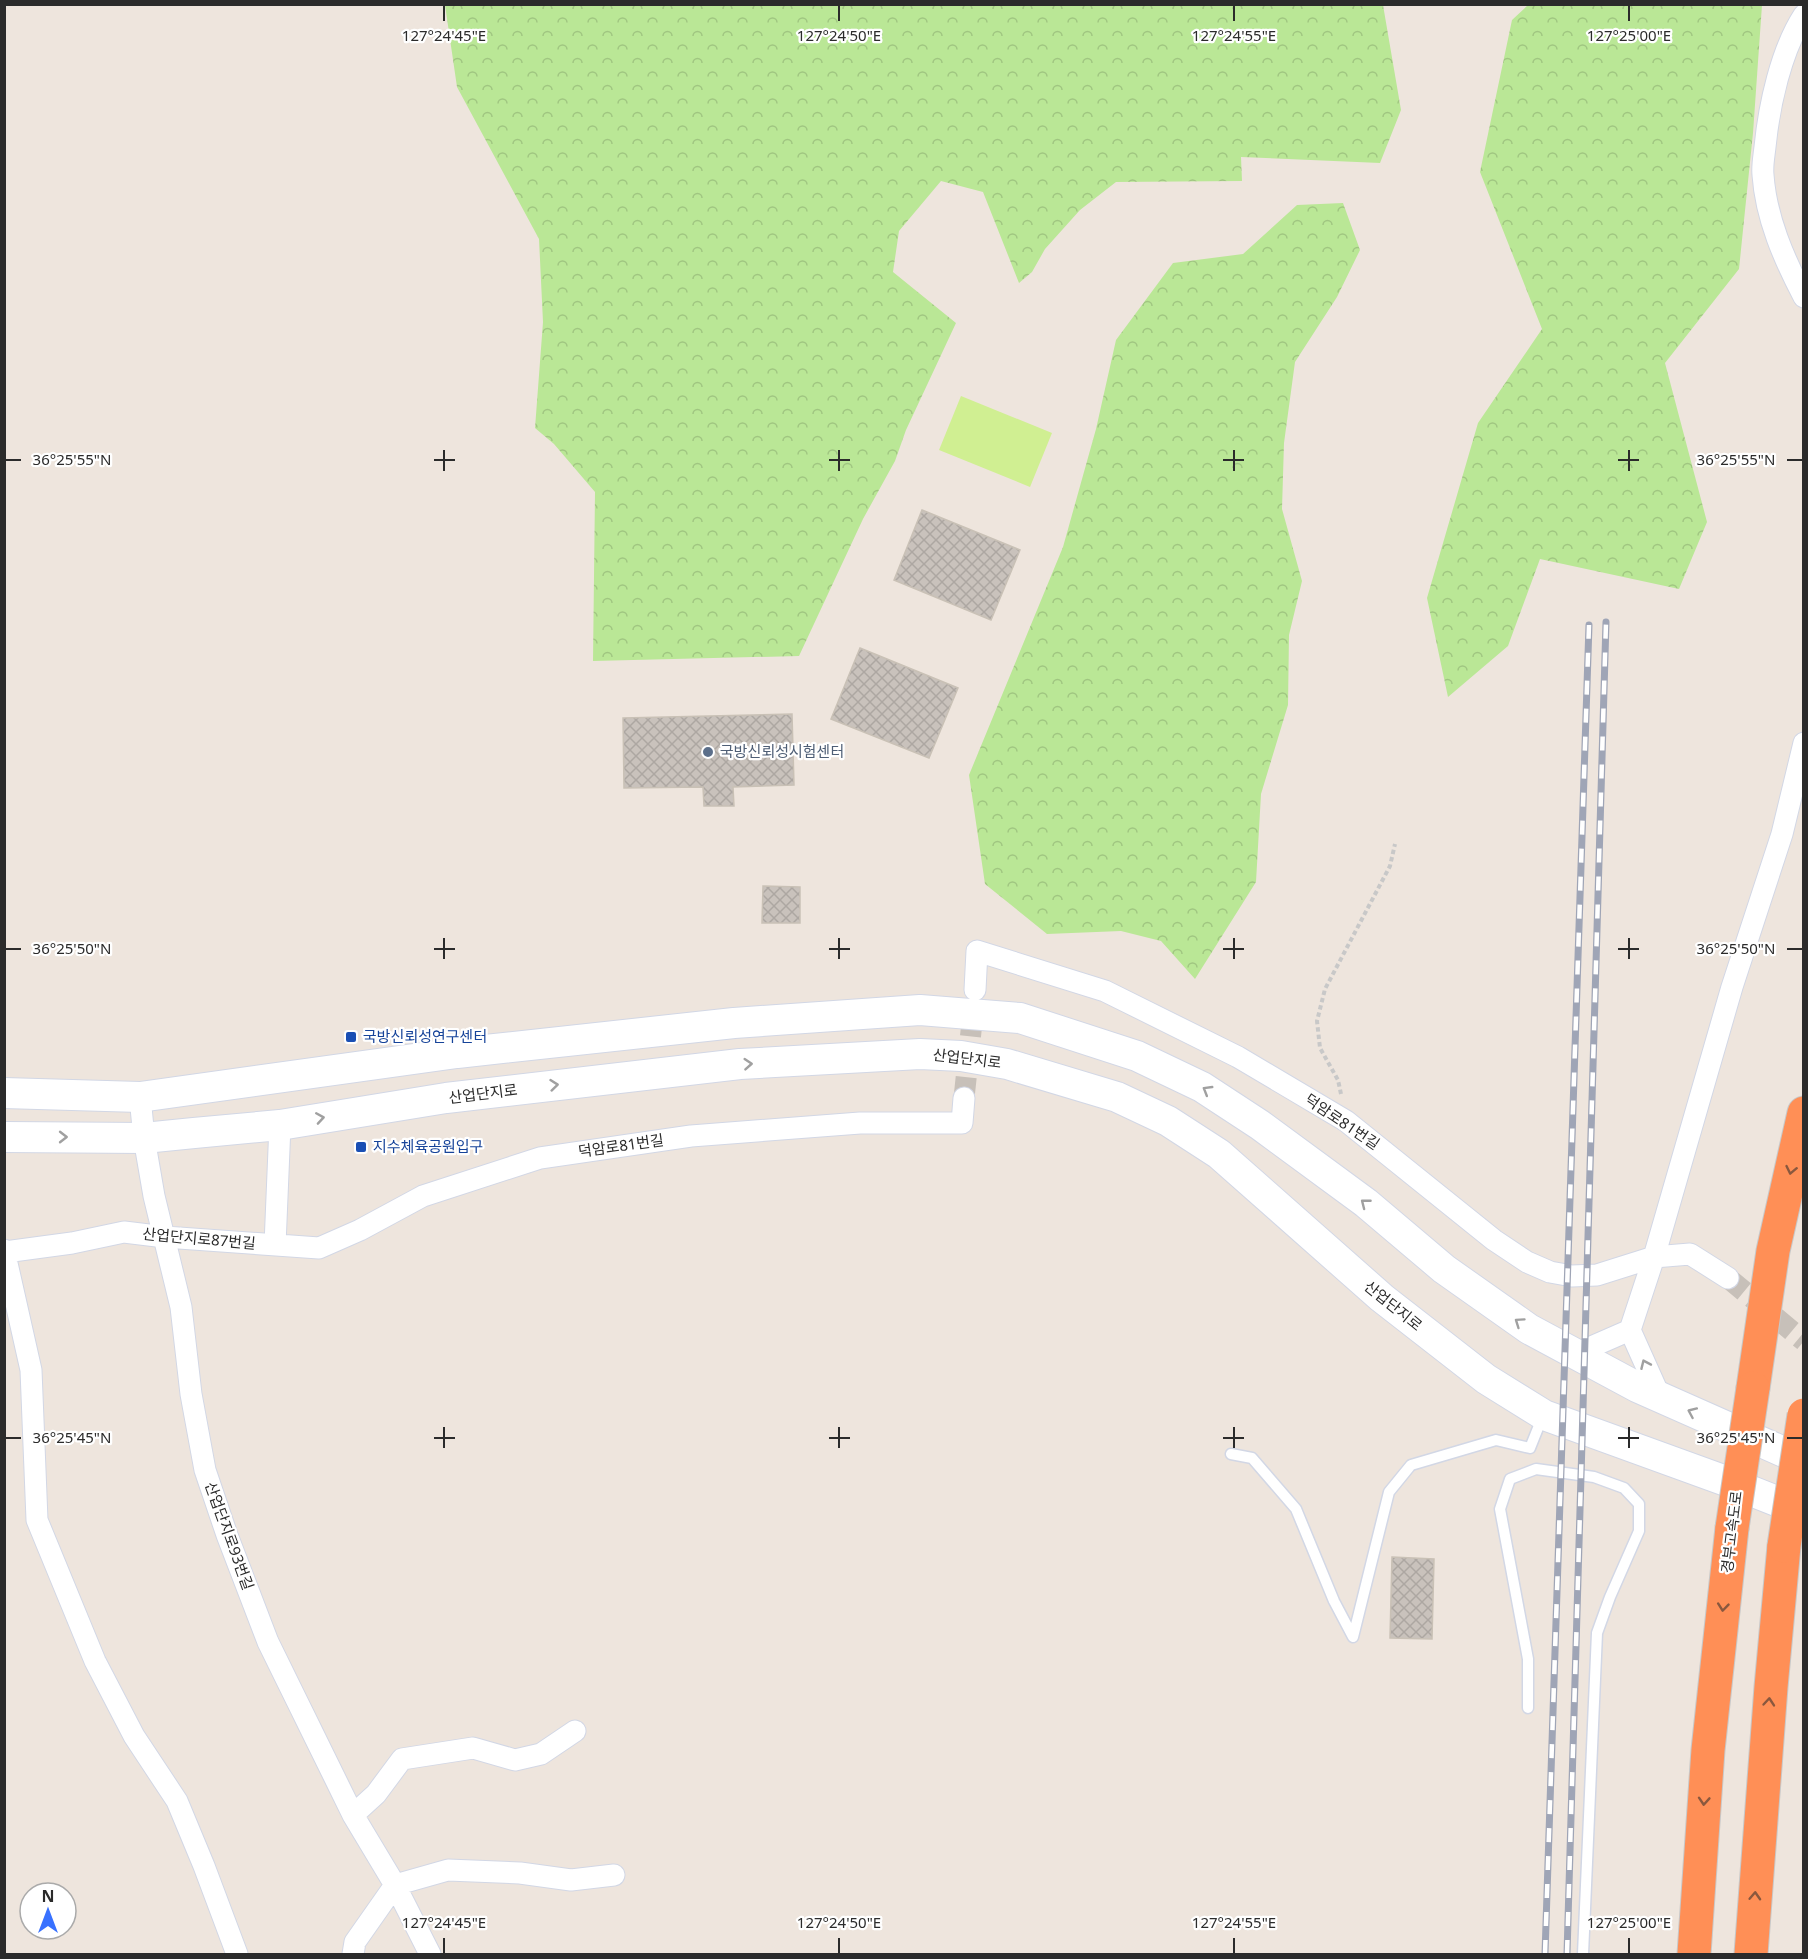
<svg xmlns="http://www.w3.org/2000/svg" width="1808" height="1959" viewBox="0 0 1808 1959" font-family="'Noto Sans','Noto Sans KR',sans-serif">
  <defs>
    <pattern id="forest-crowns" width="20" height="18" patternUnits="userSpaceOnUse" patternTransform="scale(1.5)"><rect width="20" height="18" fill="#bae796"/><path d="M2 6a3 3 0 1 1 6 0M12 15a3 3 0 1 1 6 0" fill="none" stroke="#a0c681"/></pattern>
    <pattern id="building-cross-hatch" width="8" height="8" patternUnits="userSpaceOnUse" patternTransform="scale(1.5)"><rect width="8" height="8" fill="#c9c2bc"/><path d="M0 0l8 8M0 8l8-8" fill="none" stroke="#ada7a2"/></pattern>
  </defs>
  <rect width="100%" height="100%" fill="#eee5dd"/>
  <path fill="url(#forest-crowns)" d="M445 5H1383L1401 110 1380 163 1241 157 1242 181 1116 182 1080 210 1045 249 1032 272 1019 283 983 192 941 181 899 231 893 272 956 323 906 430 895 461 863 519 799 656 593 661 595 492 554 444 535 428 543 322 539 239 457 87Z
    M1528 5H1762L1753 133 1739 269 1665 363 1707 522 1679 589 1540 559 1508 646 1448 697 1427 598 1478 423 1542 329 1480 172 1512 20Z
    M1343 203 1360 250 1337 297 1295 362 1284 443 1282 509 1302 581 1289 635 1288 705 1261 794 1256 882 1195 979 1161 941 1121 931 1047 934 985 884 969 775 1063 547 1096 429 1116 340 1173 263 1243 254 1297 205Z"/>
  <path fill="#d0ef92" d="M961 396 1052 433 1030 487 939 450Z"/>
  <path fill="url(#building-cross-hatch)" stroke="#c9c1b6" stroke-width="1.5" d="M922 510 1020 550 991 620 894 580Z
    M860 648 958 688 929 758 831 719Z
    M792 714 794 785 733 787 734 806H704L703 787 624 788 623 718Z
    M763 886 800 887V923H762Z
    M1392 1557 1434 1559 1432 1639 1390 1638Z"/>
  <g fill="none" stroke-linecap="round" stroke-linejoin="round">
    <path stroke="#c7c0b9" stroke-width="21" stroke-dasharray="21 10" stroke-linecap="butt" d="M964 1098 974 1003
      M1728 1278 1804 1341"/>
    <g stroke="#d2d7e5" stroke-width="13">
      <path id="lane" d="M1231 1454 1252 1458 1296 1509 1334 1601 1353 1637 1389 1492 1411 1465 1496 1440 1530 1448 1542 1418
        M1528 1708V1659L1500 1509 1510 1479 1536 1469 1594 1477 1624 1488 1639 1504V1531L1610 1597 1597 1633 1583 1954"/>
    </g>
    <g stroke="#d2d7e5" stroke-width="23">
      <path id="street" d="M1804 15C1781 50 1769 106 1765 147 1764 156 1762 166 1763 175 1766 218 1784 259 1804 297
        M975 990 977 951 1105 991 1238 1057 1346 1121 1494 1240 1527 1262 1550 1272 1572 1276 1597 1275 1654 1257 1690 1254 1728 1278
        M140 1097 144 1138 154 1196 181 1307 191 1394 205 1470 227 1535 268 1642 353 1815 395 1885 430 1954
        M275 1245 280 1125
        M4 1250 31 1370 37 1520 95 1661 134 1736 177 1801 204 1866 237 1954
        M5 1252 72 1243 124 1232 165 1237 319 1248 360 1230 423 1196 540 1158 691 1136 860 1123H962L964 1098
        M1575 1354 1630 1330
        M1660 1397 1630 1330 1654 1257 1732 987 1782 834 1804 743
        M353 1815 376 1794 402 1759 473 1748 515 1760 541 1754 575 1731
        M353 1954 355 1942 395 1885 448 1870 520 1873 571 1880 614 1875"/>
    </g>
    <g stroke="#d2d7e5" stroke-width="32">
      <path id="secondary" d="M4 1093 140 1097 457 1053 734 1023 920 1010 1020 1018 1137 1056 1202 1087 1260 1125 1366 1203 1444 1269 1529 1329 1637 1387 1804 1461
        M4 1137 144 1138 194 1133 280 1125 446 1098 740 1064 920 1054 961 1056 1007 1064 1117 1097 1168 1121 1219 1154 1382 1298 1486 1379 1544 1415 1726 1481 1804 1512"/>
    </g>
    <g stroke="#c8c8c8" stroke-width="35">
      <path id="highway" d="M1753 1388 1773 1251 1804 1113
        M1694 1954 1708 1750 1732 1528
        M1751 1954 1771 1687 1784 1546"/>
    </g>
    <path stroke="#c8c8c8" stroke-width="4" stroke-dasharray="4.5 3" stroke-linecap="butt" d="M1341 1094 1338 1080 1320 1048 1317 1021 1325 989 1390 866 1395 844"/>
    <use href="#lane" stroke="#fff" stroke-width="10"/>
    <use href="#street" stroke="#fff" stroke-width="21"/>
    <use href="#secondary" stroke="#fff" stroke-width="30"/>
    <use href="#highway" stroke="#ff8f56" stroke-width="33"/>
    <g stroke="#9fa5b6" stroke-width="7">
      <path id="rail" d="M1545 1954 1589 625
        M1567 1954 1606 622"/>
    </g>
    <use href="#rail" stroke="#fff" stroke-width="4.5" stroke-dasharray="14" stroke-linecap="butt"/>
    <g stroke="#c8c8c8" stroke-width="35" stroke-linecap="butt">
      <path id="highway-bridge" d="M1732 1528 1753 1388
        M1784 1546 1804 1415"/>
    </g>
    <use href="#highway-bridge" stroke="#ff8f56" stroke-width="33"/>
  </g>
  <defs><path id="oneway-chevron" d="M-2-3.5L2.5 0L-2 3.5" fill="none" stroke-width="1.6" stroke-linecap="round" stroke-linejoin="round" transform="scale(1.5)"/></defs>
  <g stroke="#a0a0a0">
    <use href="#oneway-chevron" transform="translate(748 1064) rotate(-4)"/>
    <use href="#oneway-chevron" transform="translate(554 1085) rotate(-6)"/>
    <use href="#oneway-chevron" transform="translate(1207 1090) rotate(-149)"/>
    <use href="#oneway-chevron" transform="translate(320 1118) rotate(-9)"/>
    <use href="#oneway-chevron" transform="translate(63 1137)"/>
    <use href="#oneway-chevron" transform="translate(1365 1203) rotate(-142)"/>
    <use href="#oneway-chevron" transform="translate(1519 1322) rotate(-145)"/>
    <use href="#oneway-chevron" transform="translate(1645 1364) rotate(-114)"/>
    <use href="#oneway-chevron" transform="translate(1692 1412) rotate(-156)"/>
  </g>
  <g stroke="#8a583e">
    <use href="#oneway-chevron" transform="translate(1791 1170) rotate(102)"/>
    <use href="#oneway-chevron" transform="translate(1723 1607) rotate(96)"/>
    <use href="#oneway-chevron" transform="translate(1769 1702) rotate(-85)"/>
    <use href="#oneway-chevron" transform="translate(1704 1801) rotate(94)"/>
    <use href="#oneway-chevron" transform="translate(1755 1896) rotate(-87)"/>
  </g>
  <path fill="none" stroke="#2b2b2b" stroke-width="2" d="M444 6V21M839 6V21M1234 6V21M1629 6V21M444 450V471M839 450V471M1234 450V471M1629 450V471M6 460H21M434 460H455M829 460H850M1223 460H1244M1618 460H1639M1787 460H1802M444 938V959M839 938V959M1234 938V959M1629 938V959M6 949H21M434 949H455M829 949H850M1223 949H1244M1618 949H1639M1787 949H1802M444 1427V1448M839 1427V1448M1234 1427V1448M1629 1427V1448M6 1438H21M434 1438H455M829 1438H850M1223 1438H1244M1618 1438H1639M1787 1438H1802M444 1938V1953M839 1938V1953M1234 1938V1953M1629 1938V1953"/>
  <circle fill="#5c6f8a" stroke="#fff" stroke-width="2" cx="708" cy="752" r="6"/>
  <g fill="#1a4fb4" stroke="#fff" stroke-width="2">
    <rect x="345" y="1031" width="12" height="12" rx="3"/>
    <rect x="355" y="1141" width="12" height="12" rx="3"/>
  </g>
  <g text-anchor="middle" stroke-width="4.5" stroke-linejoin="round" paint-order="stroke">
    <g font-size="15" fill="#4e5e75" stroke="#fff" text-anchor="start">
      <text x="720" y="757">국방신뢰성시험센터</text>
    </g>
    <g font-size="15" fill="#164399" stroke="#fff" text-anchor="start">
      <text x="363" y="1042">국방신뢰성연구센터</text>
      <text x="373" y="1152">지수체육공원입구</text>
    </g>
    <g font-size="15" fill="#2b2b2b" stroke="#fff">
      <text transform="translate(967 1059) rotate(7)" y="5">산업단지로</text>
      <text transform="translate(483 1094) rotate(-7)" y="5">산업단지로</text>
      <text transform="translate(1342 1122) rotate(34)" y="5">덕암로81번길</text>
      <text transform="translate(621 1146) rotate(-8)" y="5">덕암로81번길</text>
      <text transform="translate(199 1239) rotate(5)" y="5">산업단지로87번길</text>
      <text transform="translate(1393 1306) rotate(39)" y="5">산업단지로</text>
      <text transform="translate(1732 1532) rotate(-83)" y="5">경부고속도로</text>
      <text transform="translate(229 1536) rotate(70)" y="5">산업단지로93번길</text>
    </g>
  </g>
  <g font-size="15" text-anchor="middle" fill="#2b2b2b" stroke="#fff" stroke-width="4.5" stroke-linejoin="round" paint-order="stroke">
    <text x="444" y="41">127°24'45"E</text>
    <text x="839" y="41">127°24'50"E</text>
    <text x="1234" y="41">127°24'55"E</text>
    <text x="1629" y="41">127°25'00"E</text>
    <text x="72" y="465">36°25'55"N</text>
    <text x="1736" y="465">36°25'55"N</text>
    <text x="72" y="954">36°25'50"N</text>
    <text x="1736" y="954">36°25'50"N</text>
    <text x="72" y="1443">36°25'45"N</text>
    <text x="1736" y="1443">36°25'45"N</text>
    <text x="444" y="1928">127°24'45"E</text>
    <text x="839" y="1928">127°24'50"E</text>
    <text x="1234" y="1928">127°24'55"E</text>
    <text x="1629" y="1928">127°25'00"E</text>
  </g>
  <rect width="1808" height="1959" fill="none" stroke="#2b2b2b" stroke-width="12"/>
  <g transform="translate(48 1911)"><circle r="28" fill="#ffffff" stroke="#aaaaaa" stroke-width="1.5"/>
  <path d="M0-4.5L10 22L0 15L-10 22Z" fill="#3871ff"/>
  <text y="-9" font-size="16" font-weight="bold" text-anchor="middle" fill="#2b2b2b">N</text>
  </g>
</svg>
